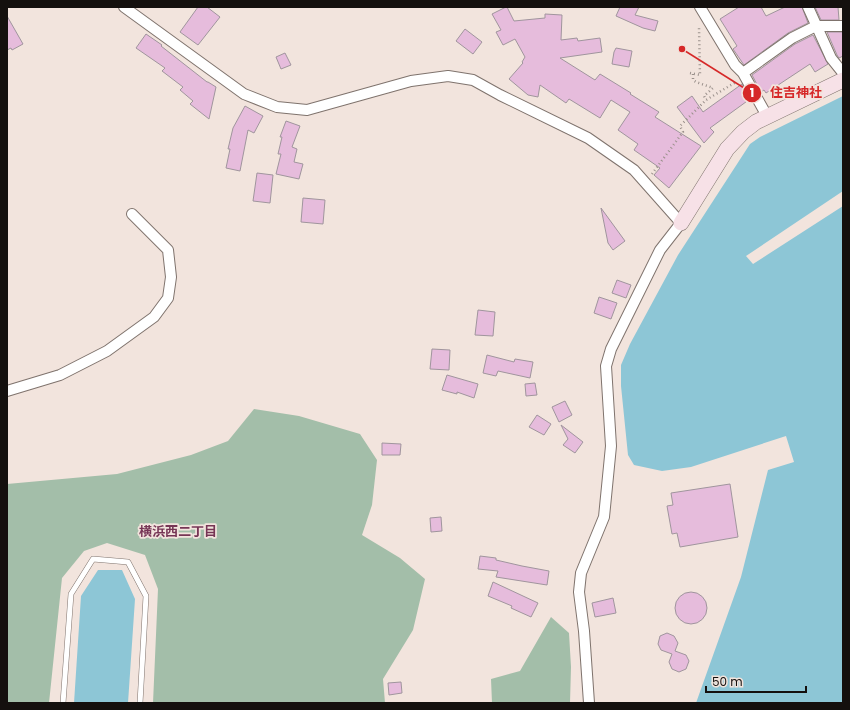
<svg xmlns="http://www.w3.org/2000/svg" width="850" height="710" viewBox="0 0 850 710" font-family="Poppins,'Noto Sans JP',sans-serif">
  <rect width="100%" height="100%" fill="#f2e4dd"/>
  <path fill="#a3bea9" d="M254 409 299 416 360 434 377 460 372 505 362 535 400 558 425 579 413 630 383 679 385 703H153L158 589 145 555 107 543 84 551 62 578 49 703H7V484L117 474 191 455 228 441Z
    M551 617 569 633 571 667 570 703H492L491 679 520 671Z"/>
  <path fill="#8dc6d6" d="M843 96V191L746 256 753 264 843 206V703H696L741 577 768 470 794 462 786 436 691 467 662 471 634 465 628 455 621 386V365L630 344 678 255 750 144 760 137Z
    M98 570H122L135 599 128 703H74L81 596Z"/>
  <path fill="#e6bcdc" stroke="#a0959d" d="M198 7H207L220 17 198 45 180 32Z
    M506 7H507L514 21 545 18V14L562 15 561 40 577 38 578 41 600 38 602 52 560 58 595 80 600 74 631 93 630 94 659 112 655 117 701 146 669 188 654 175 660 168 634 150 638 144 618 130 630 112 611 100 600 118 569 99 566 103 540 85 538 97 528 95 509 79 523 63 522 62 525 57 515 39 503 45 496 32 501 30 492 14Z
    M620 7H639L635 15 658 21 655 31 643 28 616 16Z
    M739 7H761L766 16 785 7H802L808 23 788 33 744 65 733 49 737 46 720 19Z
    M815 7H838L839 20H821Z
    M7 16 23 44 12 50 11 48 7 50Z
    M465 29 482 42 473 54 456 41Z
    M827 32H843V56L839 58 837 55Z
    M146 34 162 45 161 46 207 82H208L216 87 209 119 190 104 193 101 180 90 183 87 162 71 165 68 136 48Z
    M813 35 828 64 815 72 810 64 766 93 764 90 761 92 752 75 795 44Z
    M616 48 632 51 629 67 612 64 614 52Z
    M285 53 291 65 281 69 276 57Z
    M742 84 750 99 710 128 714 132 704 143 677 107 692 96 703 112Z
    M245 106 263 116 254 133 248 130 240 171 226 168 230 149H228L233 128Z
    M286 121 300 126 292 147 297 149 294 162 303 164 299 179 276 174 281 154H278L282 137H280Z
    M257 173 273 175 270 203 253 201Z
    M303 198 325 200 323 224 301 222Z
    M601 208 625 241 613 250 608 243Z
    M617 280 631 285 626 298 612 293Z
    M599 297 617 303 611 319 594 313Z
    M478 310 495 312 493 336 475 335Z
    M432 349 450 350 449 370 430 369Z
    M487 355 514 362 515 359 533 362 530 378 498 371 496 376 483 373Z
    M447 375 478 384 474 398 457 392V394L442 390Z
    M535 383 537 395 526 396 525 384Z
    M565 401 572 415 559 422 552 407Z
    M537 415 551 424 544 435 529 427Z
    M561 425 583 442 575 453 563 445 568 439Z
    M382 443 401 444 400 455H382Z
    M730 484 738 537 680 547 677 533 672 534 667 506 673 505 671 493Z
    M441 517 442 531 431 532 430 518Z
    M480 556 496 558V560L522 566 549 571 547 585 496 577 498 571 478 569Z
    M493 582 538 603 531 617 511 608 512 606 488 596Z
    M675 608a16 16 0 1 1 32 0a16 16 0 1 1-32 0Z
    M613 598 616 613 595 617 592 603Z
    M667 633 674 636 678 643 675 651 686 655 689 661 686 669 679 672 672 669 669 662 672 654 661 650 658 644 660 636Z
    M401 682 402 693 389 695 388 683Z"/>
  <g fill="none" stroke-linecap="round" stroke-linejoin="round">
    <g stroke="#7f736d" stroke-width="6">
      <path id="lane" d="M63 703 71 594 93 559 128 562 146 596 140 703"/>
    </g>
    <g stroke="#7f736d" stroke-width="12">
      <path id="street" d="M124 7 244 94 277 107 307 110 411 81 448 76 473 80 500 95 588 138 634 170 681 223 660 250 611 349 606 366 611 446 604 517 581 573 579 592 584 631 589 703
        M700 7 735 65 743 73 767 116
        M808 7 831 58 843 73
        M743 73 792 38 816 26H843
        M7 391 60 375 107 351 154 317 168 298 171 277 168 250 132 214"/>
    </g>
    <g stroke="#7f736d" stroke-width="16">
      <path id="secondary" d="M681 223 727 149 743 132 756 122 843 80"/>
    </g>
    <path stroke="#9b918c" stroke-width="2.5" stroke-dasharray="1 3" stroke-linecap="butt" d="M690 73 700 75 699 27
      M693 74V80L696 82 713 88 704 96 706 100
      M652 174 683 132 680 126 706 100 736 82"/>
    <use href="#lane" stroke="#fff" stroke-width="5"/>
    <use href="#street" stroke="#fff" stroke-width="10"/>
    <use href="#secondary" stroke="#f7e1e7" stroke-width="15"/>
  </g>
  <g text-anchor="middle" stroke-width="3.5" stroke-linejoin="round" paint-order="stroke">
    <g font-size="13" font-weight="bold" fill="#763555" stroke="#f2e4dd">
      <text x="178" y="536">横浜西二丁目</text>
    </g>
  </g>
  <path fill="none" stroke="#d62828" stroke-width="1.5" d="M682 49L752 93"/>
  <g fill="#d62828" stroke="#f2e4dd" stroke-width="1.5">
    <circle cx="682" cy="49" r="4"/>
    <circle cx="752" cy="93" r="10"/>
  </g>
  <g font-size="12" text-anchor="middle" font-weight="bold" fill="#fff">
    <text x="752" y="97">1</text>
  </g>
  <g font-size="13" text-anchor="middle" font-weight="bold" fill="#d62828" stroke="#f2e4dd" stroke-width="3.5" stroke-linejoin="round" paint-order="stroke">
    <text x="796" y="97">住吉神社</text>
  </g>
  <rect width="850" height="710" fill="none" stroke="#14100e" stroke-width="16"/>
  <path d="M706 686v6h100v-6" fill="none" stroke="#14100e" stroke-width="2"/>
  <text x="712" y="686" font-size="12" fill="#14100e" stroke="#f2e4dd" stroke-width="3" paint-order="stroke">50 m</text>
</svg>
